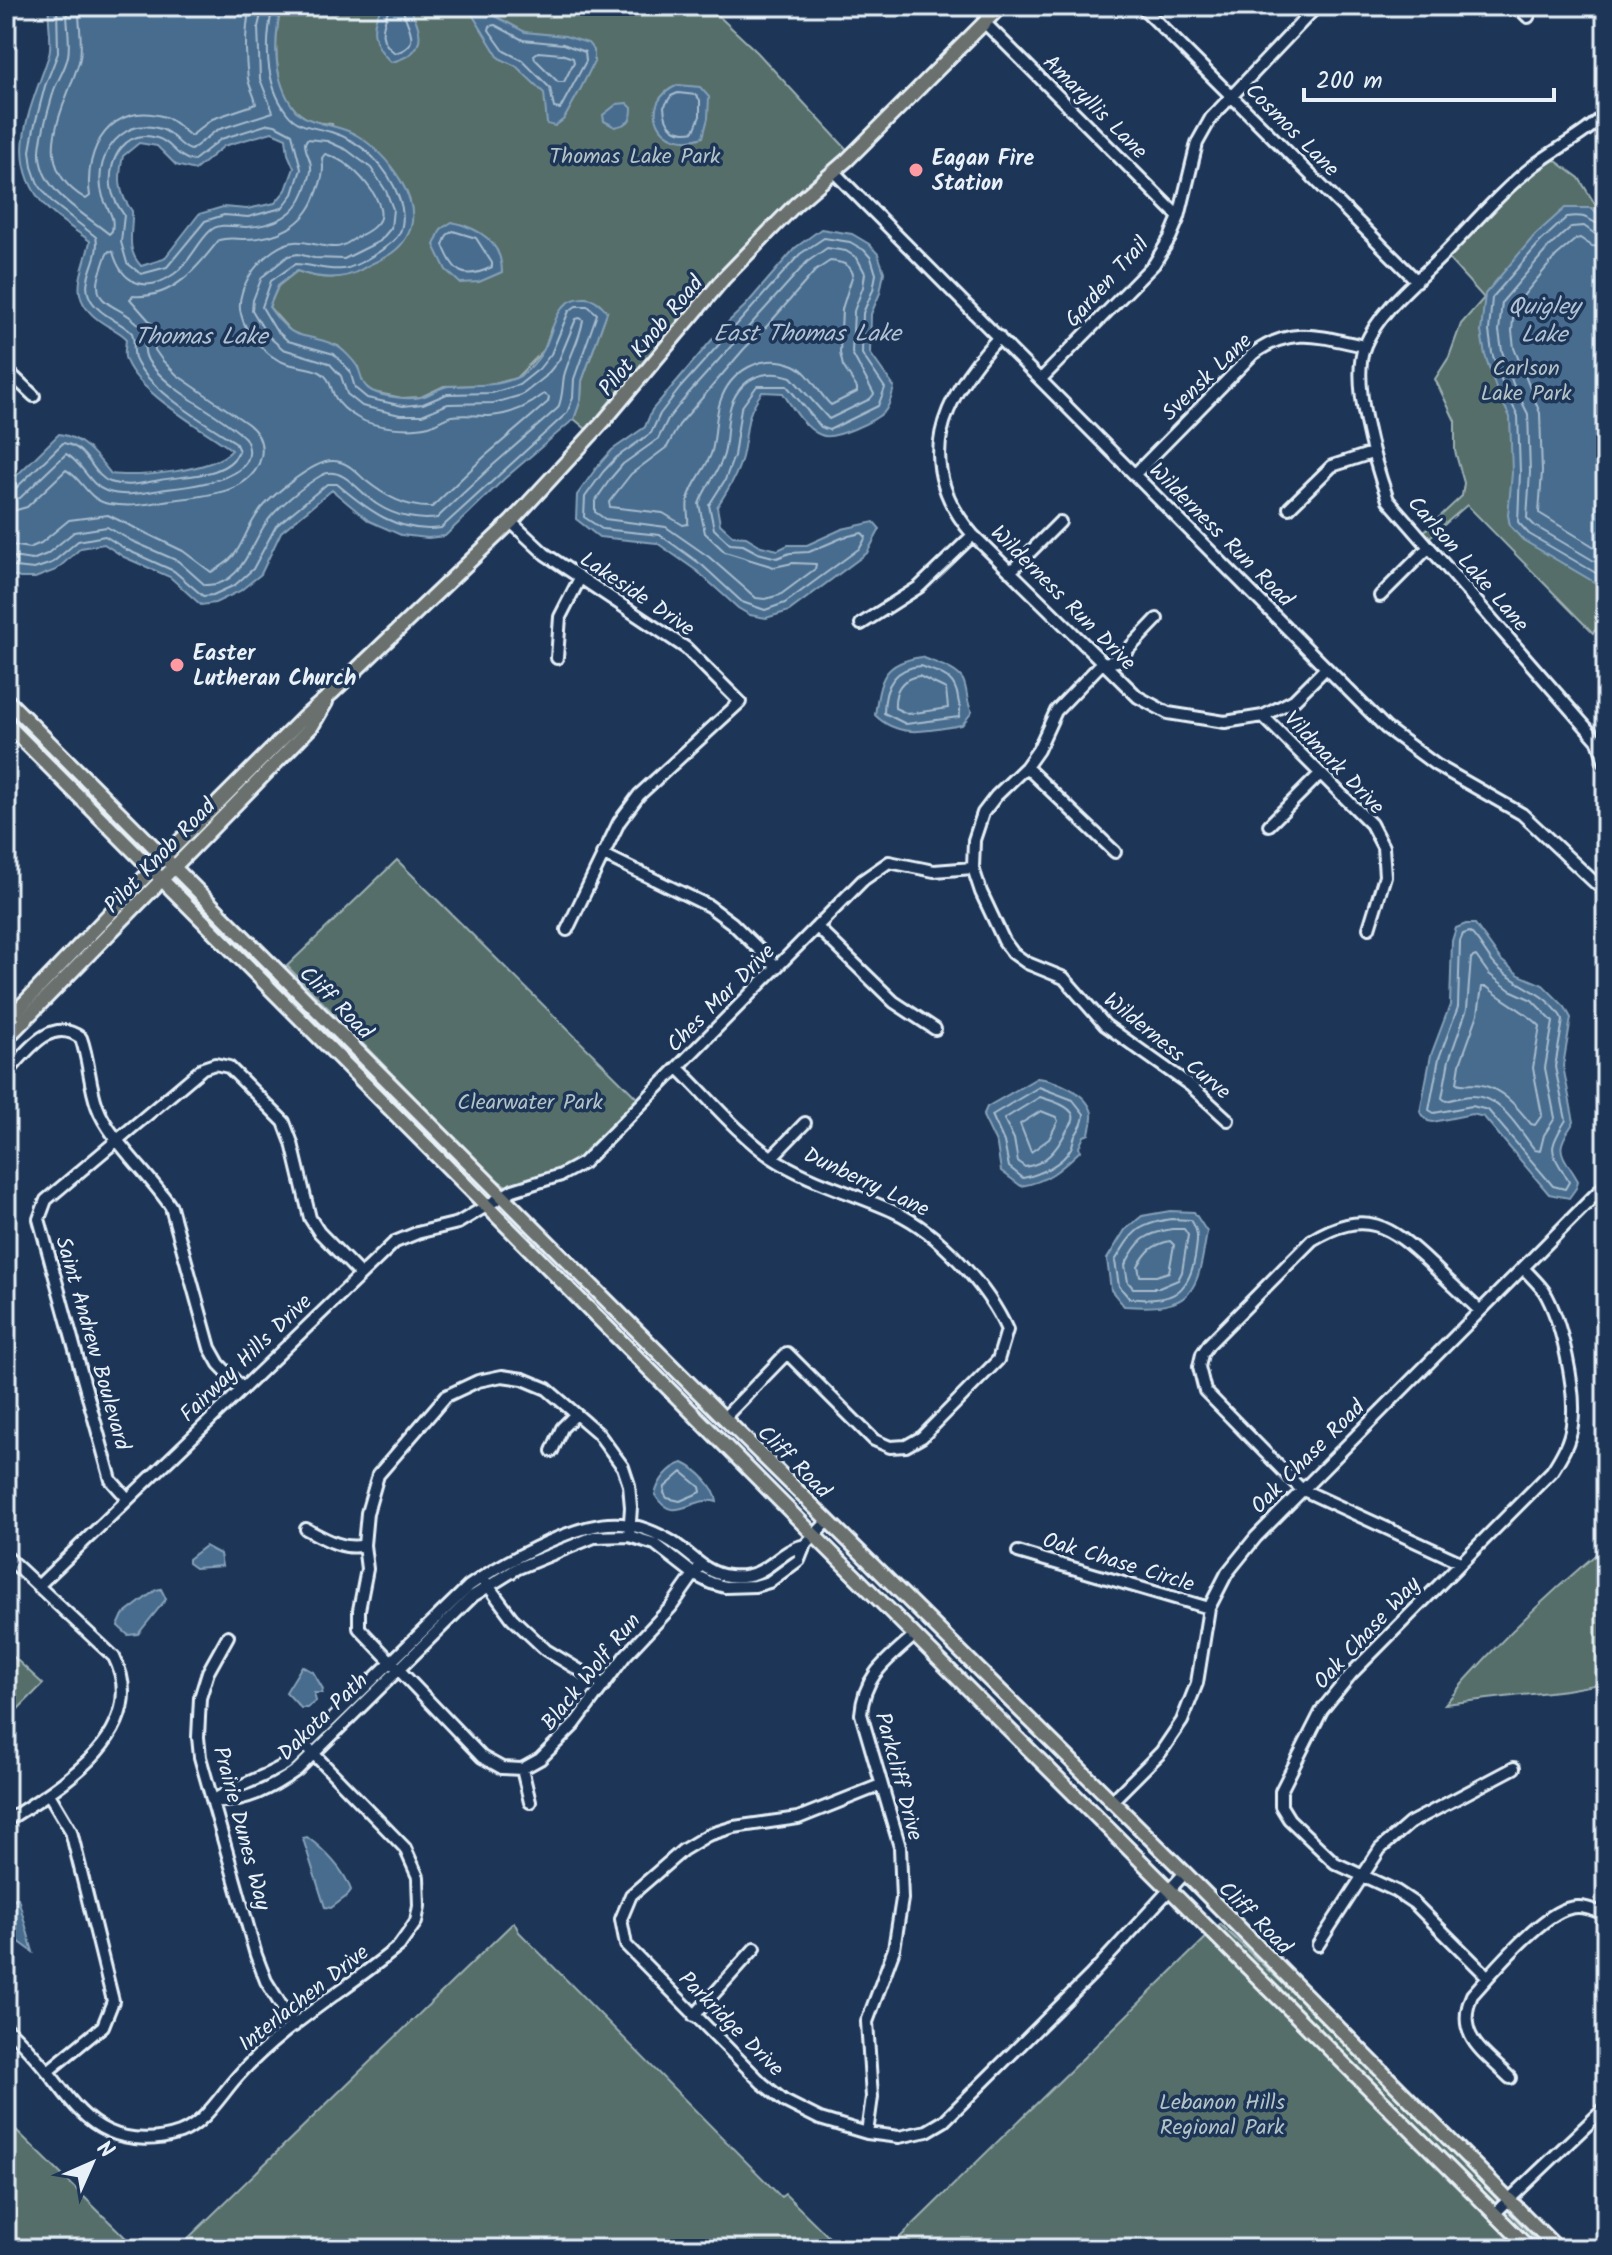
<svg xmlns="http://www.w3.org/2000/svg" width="1612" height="2255" viewBox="0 0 1612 2255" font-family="Kalam,sans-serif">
  <rect width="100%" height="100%" fill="#1d3557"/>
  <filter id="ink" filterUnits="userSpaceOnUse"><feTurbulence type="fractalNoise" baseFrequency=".0125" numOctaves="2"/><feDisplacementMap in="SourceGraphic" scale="16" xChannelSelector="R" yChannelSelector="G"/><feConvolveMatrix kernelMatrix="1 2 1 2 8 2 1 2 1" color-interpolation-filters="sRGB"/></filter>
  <g filter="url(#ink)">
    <path fill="#546e6b" stroke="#9eb0b2" stroke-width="2" d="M281 6H708L757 52 852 155 777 224 592 434 574 419 581 399 582 381 607 312 551 328 545 349 516 378 491 385 444 386 421 397 402 398 373 392 361 383 358 367 338 346 293 334 269 307 278 286 297 271C325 281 345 280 369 265L332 124C326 123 318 123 313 121 271 107 273 40 281 6Z
      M1548 155 1579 178 1606 222V618L1593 633 1467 505 1424 542 1419 536 1462 496 1464 483 1455 451V421L1435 379 1449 357 1461 324 1484 298 1444 254Z
      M397 860 642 1103 583 1163 513 1190 494 1178 287 966Z
      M1606 1546V1683L1566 1690 1445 1704C1493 1646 1548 1594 1606 1546Z
      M6 1650 43 1684 6 1721Z
      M514 1922 519 1932 781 2197 785 2194 841 2249H177Z
      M1220 1924 1379 2076 1544 2249H888Z
      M6 2120 137 2249H6Z"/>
    <path fill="#476c8e" stroke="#87a1b8" stroke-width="2" fill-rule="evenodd" d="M49 6H281C274 40 272 77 293 107 305 126 339 123 358 136 386 153 428 204 406 238 395 256 379 259 362 269 343 281 318 279 297 271L278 286 269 307C296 345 299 330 335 345 342 348 353 360 357 366 363 376 360 385 372 391 384 397 408 400 421 397 431 395 439 387 449 386 472 385 495 387 516 378 526 374 541 357 545 347 554 328 556 299 583 298 594 297 601 303 607 312L582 381 581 399 574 419 504 479 445 536 428 538 401 535 369 521 332 490 281 532 261 574 240 591 215 603 201 605 170 577 124 557 104 544 81 548 56 570 35 578H20L6 573V486L59 434C84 438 96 455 111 474 138 478 214 471 232 450 205 430 133 390 125 357 124 351 126 344 126 338 118 330 109 328 100 321 65 296 84 273 90 241 76 230 58 220 46 207 2 159 32 107 49 55 53 43 47 21 49 6ZM272 132 286 138 288 154 294 168 286 190 275 203 247 209 223 207 199 214 164 259 141 266C125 249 133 232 132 211 118 193 118 178 123 156L139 143 157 146 176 165 195 170 224 146Z
      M408 6C425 32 426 54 391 62 373 46 368 25 383 6Z
      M467 6H477L525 32 565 36 588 43 594 50V62L580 90 564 119 555 126 547 124 544 93 516 66 499 58Z
      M678 85 700 87 709 97 708 118 703 137C660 153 635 103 678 85Z
      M627 103 632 108C632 122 628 124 615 127L604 121 603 115 617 104Z
      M1565 208H1592L1606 222V589L1523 540 1510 526 1508 515 1512 473 1510 417 1497 391 1485 355 1481 332 1485 294 1535 235Z
      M452 222C478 228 502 241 502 272L479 282 460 283 446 270 434 245 441 229Z
      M821 229 852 234 869 244 878 254 884 272 880 293 871 314 870 353 894 387C892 395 890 405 885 411 875 421 833 441 821 435 805 429 792 407 783 393L762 392C743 419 749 427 742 457 737 476 727 491 717 507L720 524 733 536 746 537 761 546 778 550 788 545H807L842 529 874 522 880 529 867 553 789 611 766 618 750 615 738 608 697 571 657 543 599 537 576 519 577 495 597 467 612 450 645 427 652 410 722 328 746 305 795 248Z
      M922 657C934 663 956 668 963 680 968 690 966 702 972 712L962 725C931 730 900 740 875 715 880 679 883 662 922 657Z
      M1466 924H1475L1501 960 1519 975 1543 985 1565 1007 1571 1018 1563 1066 1574 1122C1553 1152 1561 1151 1578 1181L1576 1188 1569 1198 1549 1194 1484 1117 1472 1114 1433 1122 1428 1121 1420 1112 1431 1055 1450 1005 1452 941 1456 928Z
      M1037 1078C1055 1080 1087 1092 1092 1113 1093 1119 1090 1127 1089 1134L1084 1136 1079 1147 1080 1151C1061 1169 1047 1182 1021 1186L1001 1171 997 1145 983 1116 987 1107Z
      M1170 1211 1194 1212 1207 1232C1197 1293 1194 1311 1124 1306L1111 1290 1107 1259 1125 1230 1142 1216Z
      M683 1463C698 1470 715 1486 717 1502 693 1494 674 1527 655 1495 658 1481 669 1467 683 1463Z
      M205 1546 220 1554 222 1566 195 1568 188 1563V1559Z
      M161 1589 166 1599 138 1634 128 1635 118 1626 123 1615 156 1590Z
      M302 1666 313 1672 323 1689 322 1693H314L316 1701 307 1708H301L286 1692Z
      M307 1837C323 1849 344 1869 351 1890L347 1896 331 1908 325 1907 304 1842 303 1838Z
      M15 1898H18L33 1952 6 1932V1908Z"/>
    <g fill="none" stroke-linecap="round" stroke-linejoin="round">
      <path stroke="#a8bcce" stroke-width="2" d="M67 6C66 21 71 42 68 56 66 68 58 79 54 90 49 109 41 132 40 151 38 190 84 213 109 234L112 231C115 215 108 212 103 197 96 175 103 149 121 135 133 125 146 124 161 129 174 133 179 147 191 150L217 130 273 112 260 79 258 27 263 6
        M79 6C78 23 84 46 79 62 64 110 27 165 86 199L90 196C83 148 112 100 165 117 176 121 182 130 191 136L212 119 256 104C255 96 250 89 248 79 245 55 245 30 250 6
        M389 6C385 25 374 37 395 53 426 45 404 23 402 6
        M495 25 523 40 563 44 585 52 586 61 560 109 554 108 550 88 522 60 504 51 489 30 490 26Z
        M538 52 561 54 573 58 574 62 564 82H558L535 59 534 55Z
        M678 93 696 95 700 100V116L694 131C675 135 665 126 664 107L671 96Z
        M269 124 275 125 292 134 301 169 293 194 282 208 248 217 224 215 205 221 167 267 141 274 127 263 121 242 124 215C118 206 112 197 111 186 108 158 126 128 157 138 172 142 175 157 193 161L221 139Z
        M1606 226C1589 224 1591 213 1567 217L1541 241 1492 298 1489 331 1492 353 1504 388 1518 416 1520 472 1518 522 1529 534 1606 579
        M453 231 476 238 492 263V267C463 281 454 273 443 245L447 235Z
        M1606 236 1595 234 1584 226 1571 227 1548 248 1502 302 1499 331 1502 351 1513 384 1528 414 1530 472 1527 518 1535 526 1606 568
        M824 238 850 242 864 250 871 258 876 274 873 290 863 313 862 354 885 388 878 406 829 430 821 427 787 386H757L741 408 734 456 725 480 709 505 714 529 730 544 743 545 758 553 777 558 790 553 809 552 844 537 862 533 866 537 860 548 785 603 765 610 742 602 702 565 660 535 602 529 584 517 585 497 603 472 617 457 651 433 660 414 680 388 800 254Z
        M827 248 846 251 857 258 865 273 863 287 854 311 852 353 874 394 870 399 829 419 791 377C764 368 741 378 731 405 726 420 728 438 724 454 719 473 705 486 699 504L705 533 725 552 774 567 793 563 816 564 815 569 780 595 765 599 756 598 709 557 666 527 605 519 595 512V501L611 478 623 464 658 439 668 419 688 394 807 262Z
        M1606 248 1592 246 1580 238 1576 239 1556 256 1514 307 1512 331 1514 348 1540 413 1542 472 1539 513 1606 554
        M830 261C840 262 849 263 853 274L842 309 840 353 843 366 857 388V392L831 405C818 393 810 372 794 365 762 352 730 371 720 402 715 417 716 435 712 451 707 469 692 482 688 500 686 508 689 517 688 524L683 525 663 513 610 507 609 502 631 474 667 447 679 425 744 349 768 325 815 271Z
        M6 491 15 489 63 443C88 446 92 476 110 482 127 488 143 483 160 480 185 475 227 478 239 451L235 442C207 424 153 392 137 363 131 353 136 344 132 333 120 321 103 317 93 303 76 281 102 260 96 237L53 203 38 184 32 167 30 151 34 128 45 86 58 53 57 6
        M6 501 20 498 66 454C82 462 89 485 106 491 127 498 146 492 167 489 191 486 268 479 245 438 217 411 177 397 152 366 139 352 149 339 140 326 121 302 86 309 102 268 104 262 105 256 109 251L113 252C122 284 146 294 174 274 189 264 197 243 210 231 219 222 235 227 246 227 272 226 295 217 305 191 307 183 312 175 311 167 311 159 305 152 305 143L307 139 327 141 347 150 371 168 386 191 393 209 391 228 380 241 344 259 314 258 298 254 288 256 262 277 253 300 252 310 267 335 283 349 329 363 341 376 347 394 362 406 400 415H422L448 404 494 403 522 395 545 377 559 360 576 319 580 318 583 320C580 340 569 357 564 376 562 388 563 397 558 408L492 466 437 518C418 521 395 516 378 505 362 496 343 464 322 475 306 484 276 508 266 523 250 546 241 587 205 585L178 561 132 541 107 527 74 532 47 554 32 560 6 556
        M6 513 27 507 66 470C83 479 87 500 109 504 129 507 144 505 164 501 195 496 252 497 261 457 264 443 258 432 248 424L177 375 162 360 155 350 153 325 130 299 133 296C173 299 197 268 219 240 228 237 236 239 245 239 276 239 305 226 316 195 321 182 325 172 322 158L325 154C346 160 360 174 372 191 388 216 381 226 357 237 350 241 344 247 336 247 321 248 307 240 294 242 267 245 233 287 241 314 245 333 267 357 285 363 296 367 309 367 320 372 331 378 330 388 335 397 340 406 349 413 358 418 375 428 410 431 429 426 437 423 444 418 452 416 463 414 477 416 489 416 509 415 529 406 544 394L549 397 548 402 484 457 432 507C406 508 385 496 365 480 356 472 348 462 334 461 314 459 267 499 256 516 239 542 242 557 211 572L183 551 108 515 69 520 41 543 29 548 6 544
        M6 566 34 569 52 563 78 541 105 536 127 550 174 571 203 596 213 595 235 585 253 569 276 526 327 484H337C368 510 398 534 441 528L567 413 573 398 574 379 597 314 588 306H576L569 311 551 354 539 369 519 385 492 393 447 394 423 404 403 406 367 398 355 388 350 371 334 354 288 341 275 329 262 307 271 281 295 264C311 264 326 271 343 269 356 268 393 245 399 234 405 223 403 208 399 198 388 167 362 141 331 132 315 127 298 128 287 113 264 83 265 41 273 6
        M921 666C940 674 955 675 958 698 959 706 962 709 959 717L906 724 884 713C884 686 894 668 921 666Z
        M919 676 946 689 948 708 908 714 895 708C894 691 901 678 919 676Z
        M1470 932C1481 942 1487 958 1498 968 1520 988 1546 991 1563 1020L1555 1067 1566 1120C1546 1152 1551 1150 1569 1182L1565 1189 1553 1186 1488 1110 1472 1106 1434 1113 1429 1110 1439 1058 1458 1007 1460 941 1463 934Z
        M1476 956 1489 974 1510 990 1532 1000 1553 1022 1545 1068 1555 1118 1544 1135 1540 1151 1535 1150C1519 1130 1502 1096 1472 1096 1464 1096 1454 1099 1446 1101L1442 1098 1449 1060 1467 1009 1471 958Z
        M1482 987H1487C1505 1002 1524 1010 1540 1026L1533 1068 1542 1115 1535 1125 1531 1124C1517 1107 1504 1090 1482 1085 1473 1083 1464 1086 1457 1083L1460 1064 1478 1014Z
        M1039 1087 1073 1100 1084 1114C1083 1125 1080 1127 1075 1136 1073 1140 1073 1145 1071 1148 1063 1164 1039 1175 1023 1178L1009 1167 1004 1142 992 1115Z
        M1040 1097C1049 1100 1069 1105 1073 1115 1075 1122 1069 1126 1066 1132 1057 1149 1046 1164 1025 1167L1018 1162 1014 1139 1004 1119Z
        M1041 1111 1056 1117 1058 1121 1049 1139 1031 1152 1020 1124Z
        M1171 1219 1191 1220C1200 1233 1197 1242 1195 1257 1188 1297 1167 1303 1129 1298L1119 1286 1115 1261C1133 1231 1136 1225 1171 1219Z
        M1172 1229H1184L1188 1235 1182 1272 1178 1280 1159 1288H1133L1128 1282 1125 1265C1138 1240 1144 1234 1172 1229Z
        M1170 1241 1174 1245 1169 1272 1156 1276H1140L1138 1266C1147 1251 1152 1245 1170 1241Z
        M682 1472 700 1487 701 1492 680 1501 667 1498 664 1493 665 1487Z"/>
      <g stroke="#e8f1f8" stroke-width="16">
        <path id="minor" d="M1141 6 1417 281
          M1517 6 1528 17 1534 6
          M985 23 1179 217
          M1606 113C1586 135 1556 148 1532 167 1499 193 1471 227 1441 257 1415 283 1380 310 1365 345 1350 381 1375 463 1388 500L1598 741 1606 765
          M1596 124 1606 132
          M834 172 1386 728 1436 765 1522 814 1606 893
          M999 337C941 399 912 464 973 535L1138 697 1168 713 1225 722 1263 716 1294 700 1326 668
          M6 375 13 376 34 396
          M1041 379 1154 264 1170 238 1179 217 1197 143 1211 118 1317 6
          M1135 474 1253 354C1292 325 1321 337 1364 346
          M1289 508 1332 466 1372 453
          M511 522 545 554 686 648 740 702 639 795 619 822 567 930
          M1010 572 1060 522
          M1380 596 1428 548
          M1157 619 1117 661 1102 663 1056 711 1038 750 1026 767 996 796 983 813 974 840 973 868 981 892 1004 941 1013 953 1027 963 1064 978 1105 1025 1191 1086 1228 1120
          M861 624 919 587 973 535
          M557 658 560 617 580 578
          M1263 716 1371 824 1383 847 1385 876 1369 928
          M1026 767 1115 852
          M1269 825 1320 774
          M602 854 709 906 732 923 777 967
          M817 927 894 1002 935 1029
          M678 1068C708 1097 737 1133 771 1157 809 1182 854 1193 895 1212 938 1232 988 1287 1007 1330L998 1360 922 1437 906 1446 890 1447 874 1440 787 1353 724 1418
          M6 1074C26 1053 50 1015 81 1038 89 1060 89 1084 97 1106 108 1138 151 1176 171 1207L210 1348 219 1364 242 1388
          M772 1157 805 1123
          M552 1451 562 1428 576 1414
          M127 1498 111 1480 39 1219 46 1200 203 1068 215 1064 229 1067 284 1122 292 1143 310 1218 319 1232 360 1274
          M306 1529C323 1538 344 1551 364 1545
          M629 1536 631 1507 629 1485 623 1467 598 1433 547 1389 523 1379 502 1376 478 1381 446 1396 378 1475 367 1513 364 1545 367 1569 359 1610V1628L482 1757 502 1768 522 1769 540 1759 574 1725 625 1656 671 1607 700 1566
          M1018 1552 1209 1608
          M6 1556 114 1657C152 1732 60 1787 6 1821
          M1460 1562 1301 1489 1205 1391 1199 1367 1202 1354 1209 1344 1312 1240C1365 1208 1390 1225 1431 1264 1447 1280 1464 1295 1480 1311
          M484 1580 512 1618 546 1650 604 1685
          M38 1586 395 1242 417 1233 458 1223 513 1190 561 1175 583 1163 863 880 889 862 934 871 973 868
          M228 1636 208 1672 200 1698 198 1737 200 1757 256 1955 266 1981 294 2026
          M522 1769 530 1802
          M881 1785 798 1818 734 1827 708 1835 683 1850 631 1895 621 1919 626 1945 762 2083 784 2101 820 2119 867 2133 899 2137 927 2131 944 2121 1091 1975 1185 1873
          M213 1801C244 1803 272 1788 297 1770L473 1596 518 1568 594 1537 629 1536 655 1544 695 1575 711 1583 725 1587 755 1586 769 1582 799 1560 805 1545 828 1521
          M213 1801C235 1785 262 1779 286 1764L469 1586C502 1563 568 1527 608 1524 629 1522 649 1529 667 1539 689 1550 702 1573 729 1576 770 1580 775 1551 805 1545
          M1111 1802 1161 1752 1182 1721 1197 1683 1209 1608 1227 1573 1256 1537 1606 1184
          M1318 1945 1380 1849 1410 1823 1514 1768
          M1488 1977 1414 1903 1396 1891 1335 1863 1289 1819 1281 1806V1791L1322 1710 1351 1674 1552 1471C1561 1457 1570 1442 1572 1425 1577 1391 1562 1321 1544 1291 1538 1283 1530 1275 1523 1268
          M694 2016 755 1948
          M6 2027C21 2041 35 2056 48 2072 66 2094 81 2119 108 2131 130 2141 158 2141 180 2133 205 2123 220 2096 237 2077 282 2026 346 1990 399 1946L416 1922 419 1906 418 1877 405 1848 306 1746
          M48 2071 103 2026 113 2001 71 1831 49 1794
          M1510 2078C1484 2052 1454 2036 1472 1995 1492 1973 1542 1913 1570 1908 1583 1905 1594 1910 1606 1915
          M867 2133 872 2097 867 2022 894 1949 902 1899 900 1847 861 1714C864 1675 887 1660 915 1635
          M1494 2214 1606 2107"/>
      </g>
      <g stroke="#e8f1f8" stroke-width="18">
        <path id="major" d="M6 699 724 1418 1185 1873 1558 2249
          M6 723 815 1536 1530 2249
          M6 1022 164 857 304 717 332 693 511 522 604 421 724 278 796 204 847 160 1001 6
          M6 1039 312 726 326 702"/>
      </g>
      <use href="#minor" stroke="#1d3557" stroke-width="10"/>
      <use href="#major" stroke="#6b706d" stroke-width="12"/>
    </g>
  </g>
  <g fill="#ff9aa2" stroke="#1d3557" stroke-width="3">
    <circle cx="916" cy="170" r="8"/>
    <circle cx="177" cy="665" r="8"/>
  </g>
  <g text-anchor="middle" stroke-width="7" stroke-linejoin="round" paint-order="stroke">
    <g font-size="22" fill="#e8f1f8" stroke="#1d3557">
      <text transform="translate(1096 106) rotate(45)" y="8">Amaryllis Lane</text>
      <text transform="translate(1293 129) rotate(45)" y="8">Cosmos Lane</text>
      <text transform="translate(1106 281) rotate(-48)" y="8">Garden Trail</text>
      <text transform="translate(650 335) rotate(-50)" y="8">Pilot Knob Road</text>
      <text transform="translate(1206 376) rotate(-44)" y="8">Svensk Lane</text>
      <text transform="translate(1222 534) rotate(45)" y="8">Wilderness Run Road</text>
      <text transform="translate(1469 563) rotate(49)" y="8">Carlson Lake Lane</text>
      <text transform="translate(638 593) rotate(34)" y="8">Lakeside Drive</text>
      <text transform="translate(1064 597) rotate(45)" y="8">Wilderness Run Drive</text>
      <text transform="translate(1335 762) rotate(46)" y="8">Vildmark Drive</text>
      <text transform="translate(159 855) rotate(-46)" y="8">Pilot Knob Road</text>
      <text transform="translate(720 997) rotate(-45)" y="8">Ches Mar Drive</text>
      <text transform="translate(337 1002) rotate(45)" y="8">Cliff Road</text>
      <text transform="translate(1168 1045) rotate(39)" y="8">Wilderness Curve</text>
      <text transform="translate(867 1181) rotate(25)" y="8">Dunberry Lane</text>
      <text transform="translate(94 1343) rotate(74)" y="8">Saint Andrew Boulevard</text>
      <text transform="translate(245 1357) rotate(-44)" y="8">Fairway Hills Drive</text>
      <text transform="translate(1307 1456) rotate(-45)" y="8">Oak Chase Road</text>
      <text transform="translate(795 1461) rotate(45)" y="8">Cliff Road</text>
      <text transform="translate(1119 1561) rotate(17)" y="8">Oak Chase Circle</text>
      <text transform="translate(1366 1632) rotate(-47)" y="8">Oak Chase Way</text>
      <text transform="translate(590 1671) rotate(-51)" y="8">Black Wolf Run</text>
      <text transform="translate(322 1716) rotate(-44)" y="8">Dakota Path</text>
      <text transform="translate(900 1776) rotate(75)" y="8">Parkcliff Drive</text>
      <text transform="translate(243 1828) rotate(75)" y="8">Prairie Dunes Way</text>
      <text transform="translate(1256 1917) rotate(45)" y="8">Cliff Road</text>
      <text transform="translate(303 1997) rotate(-38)" y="8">Interlachen Drive</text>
      <text transform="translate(732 2023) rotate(45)" y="8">Parkridge Drive</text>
    </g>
    <g font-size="22" fill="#b4c3c7" stroke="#1d3557">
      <text x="635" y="163">Thomas Lake Park</text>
      <text x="1526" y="375">Carlson<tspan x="1526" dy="25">Lake Park</tspan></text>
      <text x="530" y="1109">Clearwater Park</text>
      <text x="1222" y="2109">Lebanon Hills<tspan x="1222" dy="25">Regional Park</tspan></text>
    </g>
    <g font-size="22" font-weight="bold" fill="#e8f1f8" stroke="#1d3557" text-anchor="start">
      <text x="932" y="165">Eagan Fire<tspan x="932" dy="25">Station</tspan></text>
      <text x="193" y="660">Easter<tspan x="193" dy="25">Lutheran Church</tspan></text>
    </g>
    <g font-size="24" font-style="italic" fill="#b0c2d3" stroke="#1d3557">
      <text x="1544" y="314">Quigley<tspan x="1544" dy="28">Lake</tspan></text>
      <text x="807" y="341">East Thomas Lake</text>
      <text x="201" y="344">Thomas Lake</text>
    </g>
  </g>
  <rect width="1612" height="2255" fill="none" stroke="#1d3557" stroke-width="32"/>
  <rect x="16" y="16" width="1580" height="2223" fill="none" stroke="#e8f1f8" stroke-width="3" filter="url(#ink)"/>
  <g transform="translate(92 2163) rotate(45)" stroke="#1d3557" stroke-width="6" paint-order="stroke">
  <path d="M0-6L14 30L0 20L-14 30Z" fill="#e8f1f8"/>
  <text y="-12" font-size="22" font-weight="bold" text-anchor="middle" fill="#e8f1f8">N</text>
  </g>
  <path d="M1304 88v12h250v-12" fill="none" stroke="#e8f1f8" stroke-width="4"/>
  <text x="1316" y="88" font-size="24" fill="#e8f1f8" stroke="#1d3557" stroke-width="6" paint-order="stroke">200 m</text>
</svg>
